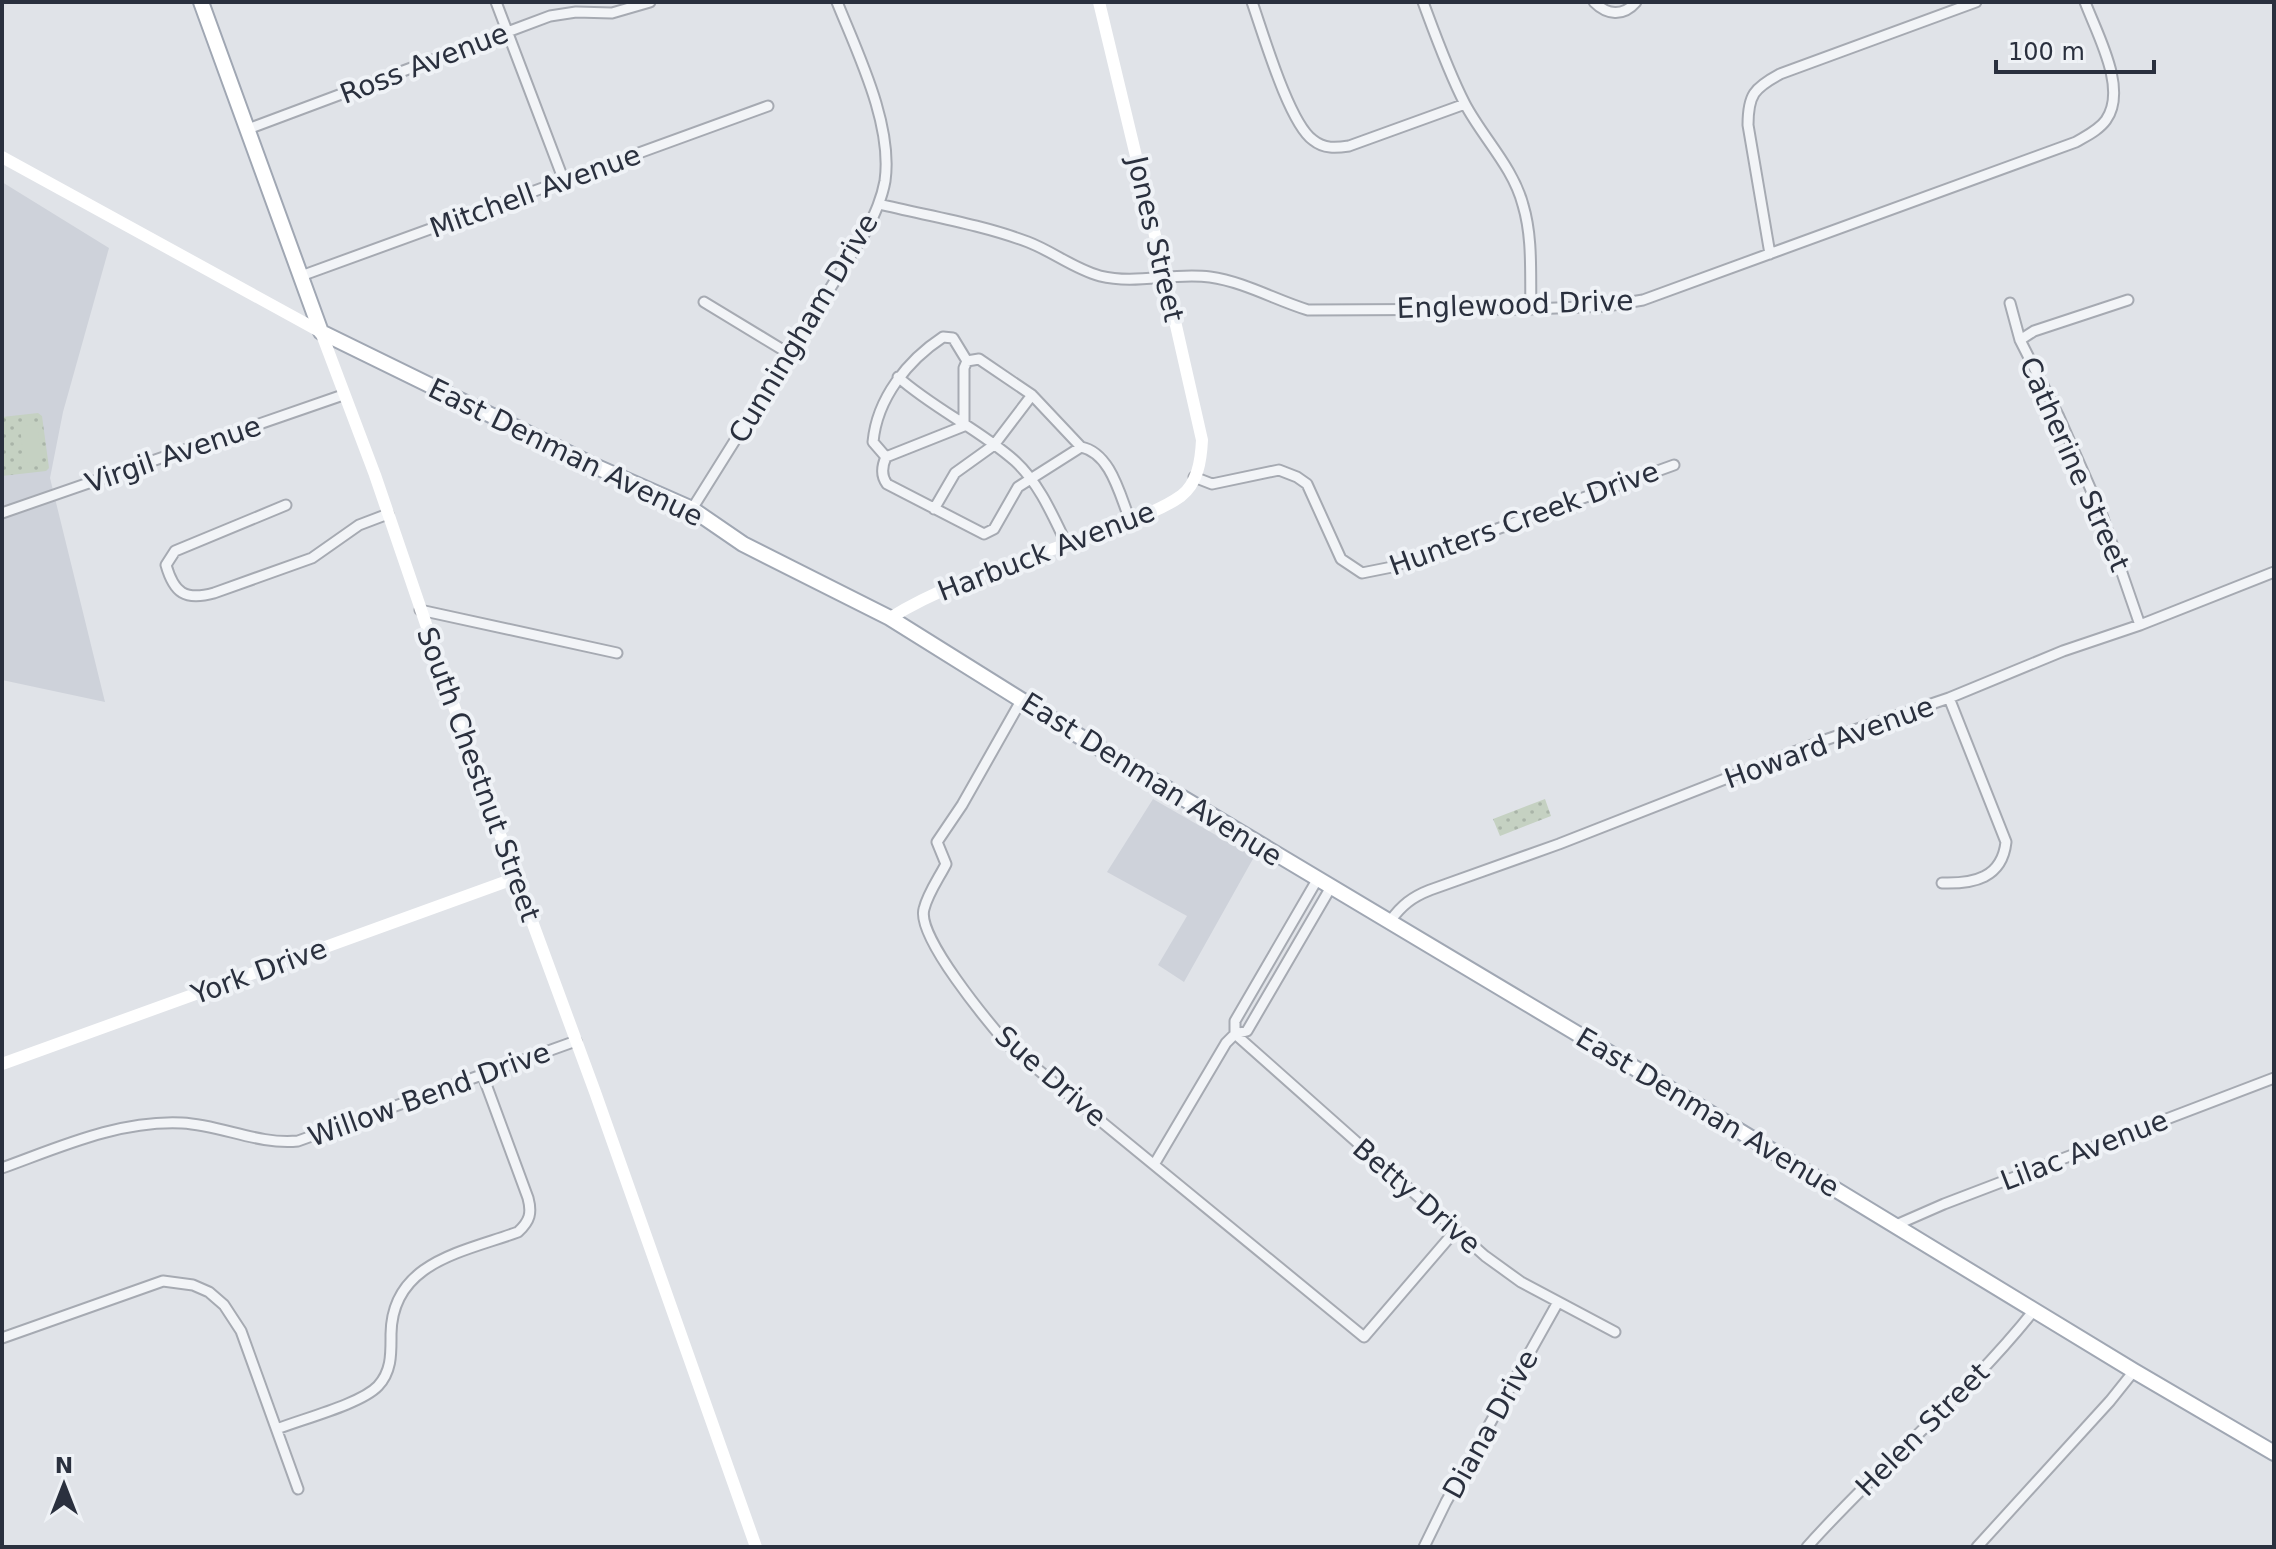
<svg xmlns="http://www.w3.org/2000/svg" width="2276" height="1549" viewBox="0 0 2276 1549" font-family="'DejaVu Sans',sans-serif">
  <defs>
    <pattern id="park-dots" width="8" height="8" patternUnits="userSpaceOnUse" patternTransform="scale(2)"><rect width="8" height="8" fill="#c5d1c2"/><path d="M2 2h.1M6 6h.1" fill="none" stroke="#a9b4a8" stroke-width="1.8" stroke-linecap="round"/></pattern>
  </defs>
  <rect width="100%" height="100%" fill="#e0e3e8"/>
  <path fill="#ced2da" d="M2 182 109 248 63 412 50 478 105 702 2 680Z
    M1153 799 1254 857 1184 982 1158 965 1187 916 1107 872Z"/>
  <path fill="url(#park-dots)" d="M38 413 42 416 49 468 46 471 2 476V417Z
    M1545 799 1551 816 1500 836 1493 819Z"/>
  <path fill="#c5d1c2" d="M37 424 42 461 24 463 20 426Z"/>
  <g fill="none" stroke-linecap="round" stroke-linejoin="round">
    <g stroke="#a6aab2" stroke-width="13">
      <path id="street" d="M496 2 564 181
        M1252 2C1263 33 1289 123 1313 140 1324 149 1336 148 1349 146L1465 104
        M1423 2C1436 37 1448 71 1465 104 1483 138 1513 167 1523 205 1533 238 1530 275 1531 309
        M1594 2C1607 15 1623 17 1636 2
        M248 129 550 16 576 12 612 13 650 2
        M879 204C928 216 980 224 1028 242 1052 251 1074 269 1100 276 1136 285 1173 272 1210 277 1245 282 1275 300 1308 310L1531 309 1607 306 1643 300 2076 142C2086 136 2099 130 2106 120 2128 89 2097 34 2085 2
        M1770 254 1748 125C1748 95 1754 88 1780 74L1976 2
        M301 276 768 106
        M704 302 788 353
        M2010 303 2020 340 2059 417 2102 515 2140 625
        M2020 340 2034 331 2128 300
        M967 361 979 359 1032 395
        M898 377C934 409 979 429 1015 461 1039 483 1053 516 1067 545
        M964 426V368L967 361 953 338 943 337C908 360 877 398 873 442L886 457C882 466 881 476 887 484L984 534 994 529 1018 487 1081 447C1111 453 1120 496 1130 520
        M886 457 964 426
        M1194 477 1212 484 1279 470 1297 477 1307 484 1341 559 1362 573 1392 567 1674 465
        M286 505 175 551 166 565C174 593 185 601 214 593L312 558 359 525 388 514
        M692 509 868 228C875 213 882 198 885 181 893 125 858 54 837 2
        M934 509 955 473 994 445 1032 395 1081 447
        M2 513 343 395
        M420 610 617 653
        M1022 699 962 805 937 842 946 864C939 878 928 893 924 909 916 936 989 1023 1008 1045L1364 1337 1455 1231
        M1942 883C1974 884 2002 878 2006 842L1949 698
        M1390 921C1402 905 1412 897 1430 890L1559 844 1822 741 1949 698 2063 651 2140 625 2274 572
        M1235 1034 1485 1256 1521 1282 1615 1332
        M1235 1034V1021L1317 880
        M1155 1163 1226 1043 1235 1034 1247 1031 1331 887
        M2 1168C60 1147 119 1120 182 1123 222 1125 258 1145 298 1141L576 1041
        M1896 1225 1944 1204 2274 1078
        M2 1338 163 1281 193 1285 209 1292 224 1305 241 1331 298 1489
        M277 1429C302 1419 361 1404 378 1386 392 1371 391 1353 391 1334 392 1262 463 1252 518 1232 530 1221 532 1213 528 1198L483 1076
        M1424 1547 1446 1502 1558 1302
        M1807 1547C1880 1465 1967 1395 2035 1309
        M1977 1547 2110 1401 2134 1371"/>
    </g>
    <g stroke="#a0a7b3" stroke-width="18">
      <path id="primary" d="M201 2 321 332 599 468 692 509 743 544 890 618 1079 736 1705 1110 2134 1371 2274 1453"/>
    </g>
    <use href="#street" stroke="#f2f4f7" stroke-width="9"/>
    <path stroke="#fff" stroke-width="12" d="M2 157 321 332 375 475 470 753 595 1092 756 1547
      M890 618C956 577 1035 558 1107 529 1131 520 1160 511 1181 496 1198 483 1201 460 1202 440L1165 277 1099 2
      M2 1064 516 878"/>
    <use href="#primary" stroke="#fff" stroke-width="14"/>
  </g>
  <g text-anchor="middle" stroke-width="8" stroke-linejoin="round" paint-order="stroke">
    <g font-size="28" fill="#2a303e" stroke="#eff2f6">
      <text transform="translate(424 63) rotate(-21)" y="10">Ross Avenue</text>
      <text transform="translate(535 191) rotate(-20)" y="10">Mitchell Avenue</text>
      <text transform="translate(1156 239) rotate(77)" y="10">Jones Street</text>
      <text transform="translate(1515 304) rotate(-2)" y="10">Englewood Drive</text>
      <text transform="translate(803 328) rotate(-59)" y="10">Cunningham Drive</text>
      <text transform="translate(566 452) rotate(26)" y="10">East Denman Avenue</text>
      <text transform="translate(173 454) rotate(-19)" y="10">Virgil Avenue</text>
      <text transform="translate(2075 464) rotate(66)" y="10">Catherine Street</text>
      <text transform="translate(1524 518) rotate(-20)" y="10">Hunters Creek Drive</text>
      <text transform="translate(1046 551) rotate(-21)" y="10">Harbuck Avenue</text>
      <text transform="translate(1829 742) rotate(-20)" y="10">Howard Avenue</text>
      <text transform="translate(479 774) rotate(70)" y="10">South Chestnut Street</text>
      <text transform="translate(1152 779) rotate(32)" y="10">East Denman Avenue</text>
      <text transform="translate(259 971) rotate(-20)" y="10">York Drive</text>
      <text transform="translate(1051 1076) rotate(41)" y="10">Sue Drive</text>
      <text transform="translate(429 1094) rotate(-20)" y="10">Willow Bend Drive</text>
      <text transform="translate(1708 1112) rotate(31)" y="10">East Denman Avenue</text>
      <text transform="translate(2084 1150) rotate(-21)" y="10">Lilac Avenue</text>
      <text transform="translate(1417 1196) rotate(41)" y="10">Betty Drive</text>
      <text transform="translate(1490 1424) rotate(-61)" y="10">Diana Drive</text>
      <text transform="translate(1922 1429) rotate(-45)" y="10">Helen Street</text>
    </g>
  </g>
  <rect width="2276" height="1549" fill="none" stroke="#2a303e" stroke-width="8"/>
  <g transform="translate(64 1485)" stroke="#eff2f6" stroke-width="6" paint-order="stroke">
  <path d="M0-6L14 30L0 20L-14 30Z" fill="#2a303e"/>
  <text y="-12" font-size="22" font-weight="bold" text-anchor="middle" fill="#2a303e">N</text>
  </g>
  <path d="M1996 60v12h158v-12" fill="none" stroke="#2a303e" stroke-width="4"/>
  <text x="2008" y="60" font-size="24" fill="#2a303e" stroke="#eff2f6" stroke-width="6" paint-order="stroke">100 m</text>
</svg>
